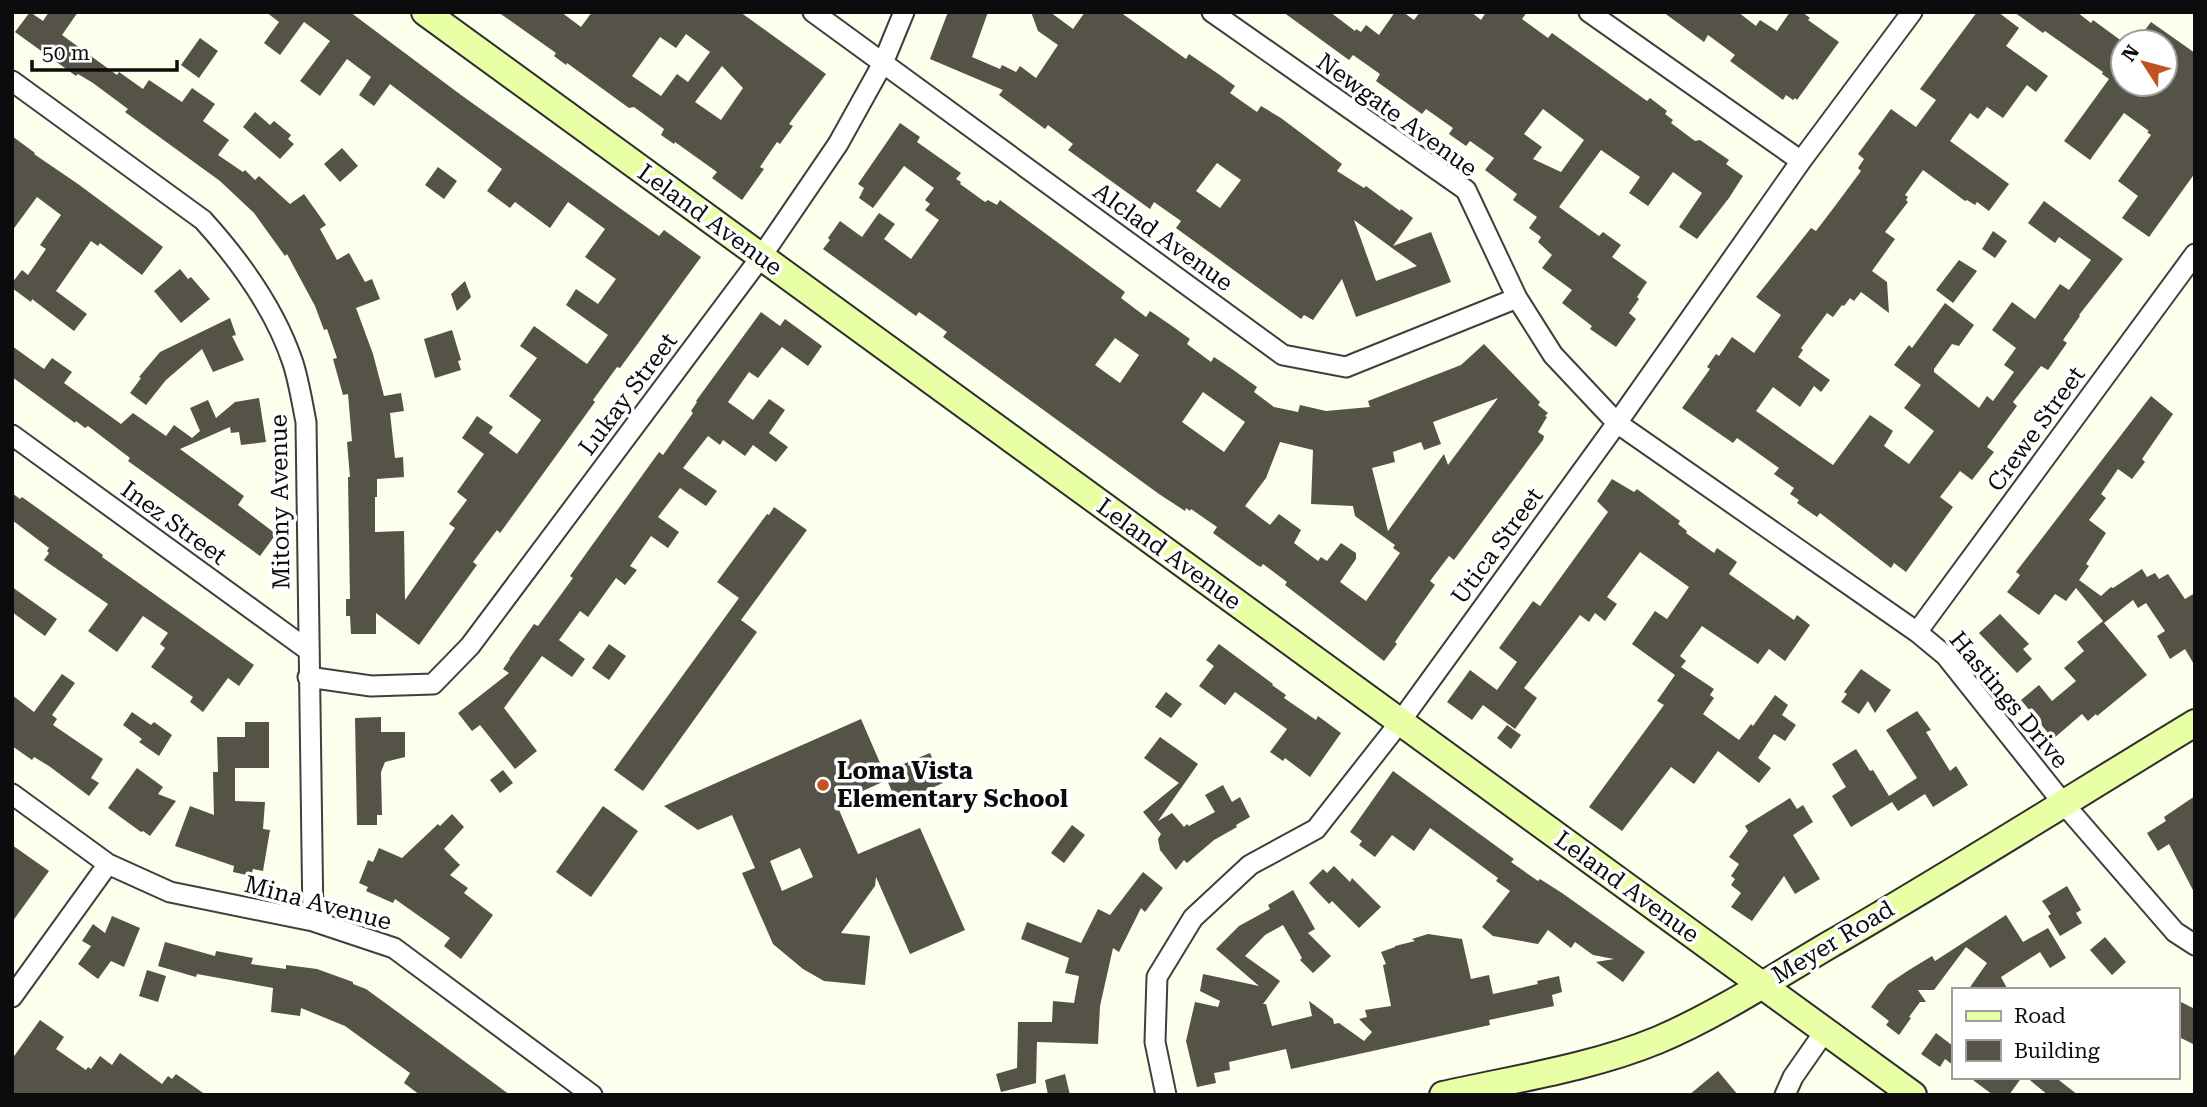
<svg xmlns="http://www.w3.org/2000/svg" width="2207" height="1107" viewBox="0 0 2207 1107" font-family="'Roboto Serif',serif">
  <rect width="100%" height="100%" fill="#fbffeb"/>
  <path fill="#555248" fill-rule="evenodd" d="M30 12 43 21 49 12H78L62 35 117 75 119 72 143 89 149 80 182 102 192 88 215 104 203 121 229 140 218 155 243 172 245 170 255 180 259 176 290 204 304 194 326 225 320 229 337 260 349 253 365 282 372 279 380 299 356 308 373 354 384 396 401 393 404 411 390 413 395 458 403 457 404 477 377 479V497H375V532L404 531 405 600 455 528 449 524 467 500 457 492 484 454 462 438 477 416 493 427 489 433 517 454 541 420 509 396 537 358 520 346 534 326 587 364 608 335 566 305 576 289 598 304 616 279 585 257 605 229 568 202 550 228 515 202 510 208 487 191 502 169 390 84 374 106 359 95 371 77 347 59 320 96 300 81 330 41 304 22 280 55 264 43 279 22 266 12H350L461 95 659 236 664 230 701 257 620 368 617 367 593 400 595 402 503 529 500 533 497 530 473 562 477 565 419 645 376 613V634H351L350 616H346V599H350L348 477H350L347 442 352 441 348 394 343 395 333 359 337 358 327 329 324 330 315 306 287 254 285 256 254 213 220 181 125 112 128 109 93 83 78 74 76 76 15 32Z
    M498 12H561L581 27 592 12H740L826 74 789 124 793 126 780 144 777 142 760 167 764 169 742 200 712 178 717 172 675 142 674 144 661 135 664 129 634 107 629 108 567 63 566 65 554 56 556 53ZM686 34 710 52 688 82 677 74 661 96 632 76 660 37 676 48ZM722 66 743 88 721 120 695 102Z
    M948 12H988L972 57 1000 69 1002 65 1016 72 1020 66 1036 78 1058 45 1038 31 1031 12H1050L1073 29 1085 12H1120L1186 59 1189 54 1217 73 1235 86 1230 93 1257 112 1261 106 1281 118 1342 164 1337 171 1364 188 1366 186 1400 211 1401 209 1413 218 1393 246 1431 232 1451 282 1356 317 1342 279 1313 320 1304 315 1301 319 1176 228 1181 221 1154 202 1150 209 1068 150 1073 144 1048 125 1045 129 999 95 1003 90 930 59ZM1217 163 1241 180 1220 208 1196 191ZM1354 220 1392 248 1417 266 1376 281Z
    M1283 12H1330L1355 31 1356 29 1361 32 1366 25 1379 35 1395 12H1403L1414 20 1420 12H1471L1481 20 1486 12H1527L1522 19 1548 38 1552 33 1647 101 1650 98 1667 111 1665 114 1673 120 1671 123 1695 141 1700 140 1729 160 1726 164 1743 176 1729 198 1697 239 1679 227 1702 193 1673 172 1648 206 1629 193 1640 177 1601 150 1559 207 1599 236 1603 232 1621 245 1612 257 1647 282 1637 297 1639 299 1629 313 1636 319 1616 347 1590 329 1592 326 1562 303 1572 290 1542 268 1552 255 1538 242 1541 237 1529 228 1537 217 1513 200 1517 194 1485 170 1494 158 1470 141 1466 146 1449 134 1453 128 1426 109 1422 114 1376 81 1380 74 1353 55 1349 60ZM1543 109 1584 140 1561 172 1533 159 1542 147 1524 134Z
    M1663 12H1738L1756 26 1760 20 1777 31 1790 12H1802L1810 18 1808 20 1839 42 1797 100 1795 98 1793 100 1786 95 1783 100 1730 61 1735 55 1708 35 1704 42Z
    M1977 12H1998L2019 28 2006 46 2048 76 2036 92 2027 85 2003 118 1987 107 1978 119 1970 113 1950 141 2009 184 1989 211 1977 202 1975 205 1967 200 1965 201 1923 170 1905 195 1908 197 1906 200 1908 202 1885 232 1895 239 1872 271 1887 282 1889 313 1861 292 1854 301 1850 298 1844 306 1842 305 1833 317 1827 313 1801 348 1803 350 1798 357 1830 380 1821 392 1814 386 1800 407 1773 387 1756 411 1833 465 1870 415 1893 431 1884 446 1909 464 1934 431 1904 408 1921 385 1894 365 1909 345 1912 348 1945 303 1974 325 1959 346 1952 344 1934 369V372L1979 408 1987 396 1993 401 2014 372 2004 365 2016 348 1992 330 2012 302 2035 319 2060 284 2069 290 2091 260 2059 237 2055 243 2028 223 2044 201 2123 259 2079 315 2080 316 2063 340 2067 343 2048 370 2041 366 2013 402 2017 406 1987 447 1994 452 1972 480 1960 471 1940 497 1953 507 1906 572 1894 563 1891 568 1820 513 1817 517 1797 503 1799 500 1790 494 1794 488 1774 474 1779 468 1737 438 1733 443 1682 408 1710 369 1707 367 1716 354 1719 356 1732 337 1754 353 1781 315 1756 297 1811 228 1816 231 1835 206 1861 171 1858 168 1864 159 1858 154 1891 109 1916 127 1936 100 1920 89Z
    M2014 12H2077L2091 23 2093 20 2123 42V84H2165V42H2136L2151 22 2195 53V173L2149 237 2122 218 2138 196 2118 181 2151 135 2147 132 2149 131 2124 113 2090 160 2064 141 2109 79 2102 74 2103 72 2045 31 2043 33Z
    M200 38 218 51 199 78 181 65Z
    M255 112 270 125 274 121 291 135 288 139 294 144 280 159 243 127Z
    M900 123 920 137 917 142 961 173 956 179 961 182 960 184 985 202 988 200 997 205 1000 200 1125 292 1121 298 1146 317 1150 311 1172 326 1190 339 1187 344 1211 362 1214 357 1232 369 1257 387 1254 392 1274 407 1298 412 1300 405 1326 411 1370 407 1368 401 1461 365 1484 344 1540 402 1538 405 1548 413 1545 416 1547 417 1538 432 1544 436 1543 440 1454 560 1449 556 1430 581 1435 585 1401 633 1395 642 1397 644 1384 661 1285 585 1287 582 1263 564 1261 567 1257 565 1213 533 1217 527 1191 509 1190 511 1186 508 1185 511 1159 494 943 337 947 332 919 312 916 316 823 249 830 240 828 238 840 221 862 237 879 213 895 224 884 239 911 259 939 220 925 210 930 204 925 200 934 188 904 166 873 208 859 198 864 188 858 184ZM1115 338 1139 355 1120 383 1095 365ZM1203 392 1245 422 1224 452 1182 422ZM1498 398 1448 465 1444 454 1388 531 1372 468 1395 462 1393 452 1421 442 1424 450 1441 444 1433 422ZM1280 442 1313 450 1311 504 1353 506 1355 516 1395 545 1393 548 1400 553 1366 601 1340 582 1356 559V553L1341 543 1327 561 1321 557 1318 561 1294 543 1301 530 1279 514 1270 525 1245 506 1266 478Z
    M12 136 35 153 34 154 78 184 163 247 142 275 100 243 98 246 91 241 56 291 87 314 74 331 32 299 31 302 12 288V283L22 270 28 275 46 249 40 245 61 215 37 197 12 231Z
    M342 148 358 166 340 182 324 164Z
    M438 167 457 181 444 199 425 185Z
    M1993 231 2007 241 1995 258 1982 249Z
    M1959 260 1977 271 1953 303 1936 290Z
    M180 269 188 279 191 277 210 299 181 323 154 291Z
    M465 281 471 297 457 311 451 294Z
    M761 312 780 326 785 319 822 346 808 366 782 347 758 378 749 372 728 402 753 420 769 399 785 410 769 433 788 447 776 462 753 445 745 456 723 440 720 445 708 436 683 468 717 491 706 506 680 488 658 517 679 532 668 548 651 536 630 566 637 570 625 585 616 578 588 617 580 611 559 640 585 659 572 677 542 656 504 708 537 751 515 769 480 725 472 731 458 713 509 673 503 669 510 659H509L534 624 538 626 573 578 570 576 659 452 663 455 693 413 691 411 697 402 696 401Z
    M230 318 236 335 232 336 244 360 213 372 202 349 166 380 146 405 130 393 141 378 139 377 160 352Z
    M452 330 461 360 458 361 461 370 435 378 424 339Z
    M12 346 44 369 52 358 72 372 64 383 121 424 133 413 166 436 174 425 192 438 200 431 190 408 208 400 216 418 235 402 259 398 266 442 241 445 239 432 231 433 230 427 180 449 244 496 238 505 276 534 260 556 128 461 130 458 88 426 85 428 76 421 75 423 12 377Z
    M2151 396 2173 414 2142 459 2145 462 2132 479 2118 469 2101 494 2106 498 2089 520 2106 533 2086 564 2089 566 2079 580 2101 596 2111 587 2113 588 2142 569 2147 577 2155 573 2159 579 2168 574 2185 599 2195 593V666L2185 649 2170 659 2157 636 2165 631 2146 603 2138 608 2133 600 2104 623 2147 675 2097 716 2096 714 2088 721 2082 714 2053 739 2021 700 2039 685 2052 701 2076 681 2064 668 2084 651 2077 642 2103 621 2076 588 2066 601 2055 594 2039 615 2007 592 2020 575 2016 572Z
    M1612 479 1634 492 1637 489 1680 521 1678 524 1687 531 1686 533 1714 553 1717 548 1737 562 1729 574 1794 620 1797 615 1810 625 1785 661 1769 649 1758 664 1702 626 1680 656 1686 661 1681 667 1714 689 1710 695 1714 698 1703 714 1739 740 1751 724 1753 726 1775 695 1788 705 1782 715 1796 725 1785 741 1774 734 1758 758 1771 768 1759 783 1718 751 1694 784 1671 767 1622 831 1589 807 1664 705 1657 701 1675 675 1632 644 1655 611 1667 619 1689 587 1640 552 1607 597 1617 604 1605 621 1595 613 1589 622 1580 615 1524 688 1537 698 1515 729 1483 705 1472 720 1447 702 1470 670 1497 690 1517 662 1499 648 1533 601 1540 606 1608 512 1597 501Z
    M12 493 20 499 22 497 103 555 102 557 254 665 239 686 228 678 203 712 190 702 193 697 151 667 165 648 160 644 168 633 143 616 117 652 88 631 108 604 44 560 49 553 47 551 49 548 12 520Z
    M774 507 807 530 741 620 757 632 643 791 614 770 739 598 717 582 767 514 769 515Z
    M12 587 57 619 45 636 12 612Z
    M2000 614 2029 644 2023 649 2032 659 2017 673 1979 633Z
    M609 644 626 656 609 680 592 668Z
    M1219 644 1273 684 1272 685 1286 695 1284 698 1316 720 1318 716 1341 733 1310 777 1285 758 1283 761 1270 752 1287 729 1235 692 1225 705 1199 686 1214 666 1206 660Z
    M1861 669 1891 690 1875 713 1868 701 1859 714 1841 702 1847 694 1844 692Z
    M62 674 75 683 52 715 57 719 53 725 103 759 91 778 99 783 89 796 49 766 34 757 32 760 12 746V695L34 712Z
    M1166 692 1182 704 1171 718 1155 707Z
    M1917 711 1931 730 1926 732 1950 771 1956 766 1968 785 1933 807 1925 794 1898 811 1892 802 1851 827 1832 796 1846 787 1832 764 1856 749 1870 771 1873 770 1889 796 1917 778 1886 730Z
    M132 712 151 725 154 722 172 735 159 756 139 742 142 739 123 725Z
    M381 717V732H405V757L385 762 381 772 382 815H377V825H357L355 718Z
    M861 719 884 772 930 753 943 783 897 803 887 780 836 803 858 854 920 828 965 930 910 954 876 877 875 886 841 933 870 936 865 985 824 981 803 969 773 944 742 873 755 868 732 815 698 830 664 806ZM800 848 813 877 782 891 770 861Z
    M245 722H269V768H235V801L265 802 263 829 270 830 263 871 253 869 251 876 233 872 234 866 175 846 190 806 214 815 213 772H218L217 737H245Z
    M1507 725 1521 735 1511 749 1497 738Z
    M1160 737 1198 764 1158 821 1172 813 1184 827 1187 824 1189 826 1215 812 1205 795 1223 785 1232 802 1240 797 1250 817 1236 825 1237 827 1214 840 1187 863 1184 860 1176 870 1160 850 1158 839 1161 834 1143 812 1179 783 1144 758Z
    M137 768 163 787 158 794 176 801 150 836 143 831 141 832 108 808Z
    M503 770 513 783 500 793 490 780Z
    M1393 771 1514 859 1511 862 1538 881 1540 879 1562 893 1645 952 1623 982 1596 962 1614 959 1593 955 1575 942 1571 948 1548 930 1538 944 1493 936 1482 927 1510 891 1496 881 1498 878 1430 828 1414 851 1392 835 1375 857 1359 845 1362 841 1350 832Z
    M2195 796V894L2169 844 2158 851 2147 833 2166 821 2164 817Z
    M1790 798 1797 809 1803 805 1813 822 1793 835 1820 879 1795 894 1784 876 1752 921 1731 907 1741 893 1731 885 1735 879 1731 876 1739 864 1729 857 1748 831 1745 826Z
    M603 806 638 831 591 897 556 872Z
    M452 814 464 827 444 849 460 865 450 875 468 888 464 893 493 915 461 959 444 946 450 938 395 899 393 903 366 891 368 887 359 883 368 860 373 862 379 848 402 858 438 824 440 826Z
    M1072 825 1085 835 1064 863 1051 853Z
    M12 845 49 871 12 922Z
    M1334 866 1350 882 1352 878 1381 907 1359 928 1332 901 1329 904 1309 883 1323 869 1327 873Z
    M1143 872 1163 888 1145 912 1141 908 1119 952 1113 948 1100 1006 1098 1044 1037 1042 1036 1083 1001 1092 996 1074 1017 1068 1018 1022H1052L1053 1001 1074 1003 1079 976 1065 973 1069 958 1021 939 1027 922 1081 943 1098 909 1110 915Z
    M2067 886 2081 910 2076 913 2082 923 2060 936 2048 916 2051 914 2042 901Z
    M1293 890 1315 929 1308 933 1331 956 1313 973 1300 960 1302 958 1283 925 1265 935 1245 956 1280 981 1263 1004H1266L1272 1026 1312 1016 1309 1001 1333 1019 1334 1024 1339 1023 1364 1041 1372 1032 1359 1019 1367 1017 1365 1010 1391 1006 1383 965 1386 964 1381 952 1395 947V946L1415 941 1412 939 1428 934 1462 939 1471 979 1489 975 1493 994 1538 984 1537 981 1559 976 1562 992 1552 995 1554 1006 1489 1020 1490 1025 1291 1069 1286 1049 1229 1062 1230 1070 1214 1073 1216 1083 1197 1087 1186 1041 1195 1002 1218 1007 1220 1001 1200 991 1203 974 1259 986 1216 949 1239 926 1270 909 1268 905Z
    M2006 915 2023 942 2048 928 2066 958 2050 968 2040 952 2001 977 2008 990H1968L1987 963 1966 947 1934 990H1918L1926 1002H1920L1909 1017 1911 1018 1899 1035 1886 1025 1889 1021 1871 1007 1888 984 1909 970 1932 956 1935 961Z
    M112 916 140 928 124 967 111 961 98 979 78 964 91 946 82 941 93 924 105 933Z
    M2105 937 2126 962 2112 975 2090 950Z
    M165 942 215 956 216 951 253 958 251 964 286 969V965L317 969 353 982V984L366 989 399 1013 510 1095H420L404 1083 410 1073 345 1026 301 1008 300 1016 271 1012 273 988 197 974 196 977 158 966Z
    M147 970 166 976 158 1002 139 996Z
    M2177 1000 2195 1009V1045L2177 1036Z
    M40 1020 64 1037 56 1049 86 1070 88 1067 91 1069 100 1056 112 1065 120 1053 162 1084 168 1076 172 1079 176 1074 206 1095H12V1059Z
    M1936 1033 1953 1046V1065L1945 1059 1940 1067 1921 1054Z
    M1718 1071 1738 1095H1689Z
    M1065 1074 1070 1095H1048L1045 1080Z
    M1969 1077H2022L2009 1095H1993Z
    M2026 1077H2055L2078 1095H2048Z"/>
  <g fill="none" stroke-linecap="round" stroke-linejoin="round">
    <g stroke="#3f3f3f" stroke-width="23">
      <path id="street" d="M813 12 1283 355 1346 367 1517 298
        M1212 12 1466 190 1517 298 1553 355 1617 423 1917 632 1946 656 2063 803 2175 932 2195 945
        M1589 12 1801 161
        M12 81 203 220C241 262 275 309 293 363 299 382 302 402 306 422L313 921
        M12 435 308 650
        M1917 632 2195 254
        M308 677 371 686 433 684 470 646 761 257 838 144 883 63 904 12
        M12 794 108 864 170 892 313 921 394 948 592 1095
        M12 997 108 864
        M1166 1095 1155 1042 1157 977 1193 918 1250 865 1316 829 1400 722 1617 423 1801 161 1912 12
        M1785 1095 1793 1077 1825 1031"/>
    </g>
    <g stroke="#2e2e2e" stroke-width="30">
      <path id="secondary" d="M425 12 1913 1095
        M1443 1095C1514 1079 1590 1068 1658 1040 1717 1015 1773 978 1829 945 1952 874 2073 797 2195 723"/>
    </g>
    <use href="#street" stroke="#fff" stroke-width="19"/>
    <use href="#secondary" stroke="#e8ffa6" stroke-width="26"/>
  </g>
  <circle fill="#c2531e" stroke="#fff" stroke-width="2.5" cx="823" cy="785" r="7"/>
  <g text-anchor="middle" stroke-width="7" stroke-linejoin="round" paint-order="stroke">
    <g font-size="24" fill="#0c0c0c" stroke="#fff">
      <text transform="translate(1397 115) rotate(36)" y="8">Newgate Avenue</text>
      <text transform="translate(710 220) rotate(36)" y="8">Leland Avenue</text>
      <text transform="translate(1163 237) rotate(36)" y="8">Alclad Avenue</text>
      <text transform="translate(628 394) rotate(-53)" y="8">Lukay Street</text>
      <text transform="translate(2036 429) rotate(-54)" y="8">Crewe Street</text>
      <text transform="translate(280 502) rotate(-91)" y="8">Mitony Avenue</text>
      <text transform="translate(174 523) rotate(36)" y="8">Inez Street</text>
      <text transform="translate(1497 546) rotate(-54)" y="8">Utica Street</text>
      <text transform="translate(1169 554) rotate(36)" y="8">Leland Avenue</text>
      <text transform="translate(2009 700) rotate(50)" y="8">Hastings Drive</text>
      <text transform="translate(1627 887) rotate(36)" y="8">Leland Avenue</text>
      <text transform="translate(318 903) rotate(15)" y="8">Mina Avenue</text>
      <text transform="translate(1833 942) rotate(-31)" y="8">Meyer Road</text>
    </g>
    <g font-size="24" font-weight="bold" fill="#0c0c0c" stroke="#fff" text-anchor="start">
      <text x="837" y="779">Loma Vista<tspan x="837" dy="28">Elementary School</tspan></text>
    </g>
  </g>
  <rect width="2207" height="1107" fill="none" stroke="#0c0c0c" stroke-width="28"/>
  <rect x="1952" y="988" width="228" height="91" fill="#ffffff" stroke="#9e9e9e" stroke-width="2"/>
  <rect x="1966" y="1011" width="35" height="10" fill="#e8ffa6" stroke="#9e9e9e" stroke-width="2"/>
  <text x="2014" y="1023" font-size="21" fill="#0c0c0c">Road</text>
  <rect x="1966" y="1040" width="35" height="21" fill="#555248" stroke="#9e9e9e" stroke-width="2"/>
  <text x="2014" y="1058" font-size="21" fill="#0c0c0c">Building</text>
  <g transform="translate(2144 63) rotate(306)"><circle r="33" fill="#ffffff" stroke="#9e9e9e" stroke-width="2"/>
  <path d="M0-5L12 26L0 18L-12 26Z" fill="#c2531e"/>
  <text y="-10" font-size="19" font-weight="bold" text-anchor="middle" fill="#0c0c0c">N</text>
  </g>
  <path d="M32 60v10h145v-10" fill="none" stroke="#0c0c0c" stroke-width="3.5"/>
  <text x="42" y="60" font-size="21" fill="#0c0c0c" stroke="#ffffff" stroke-width="5" paint-order="stroke">50 m</text>
</svg>
